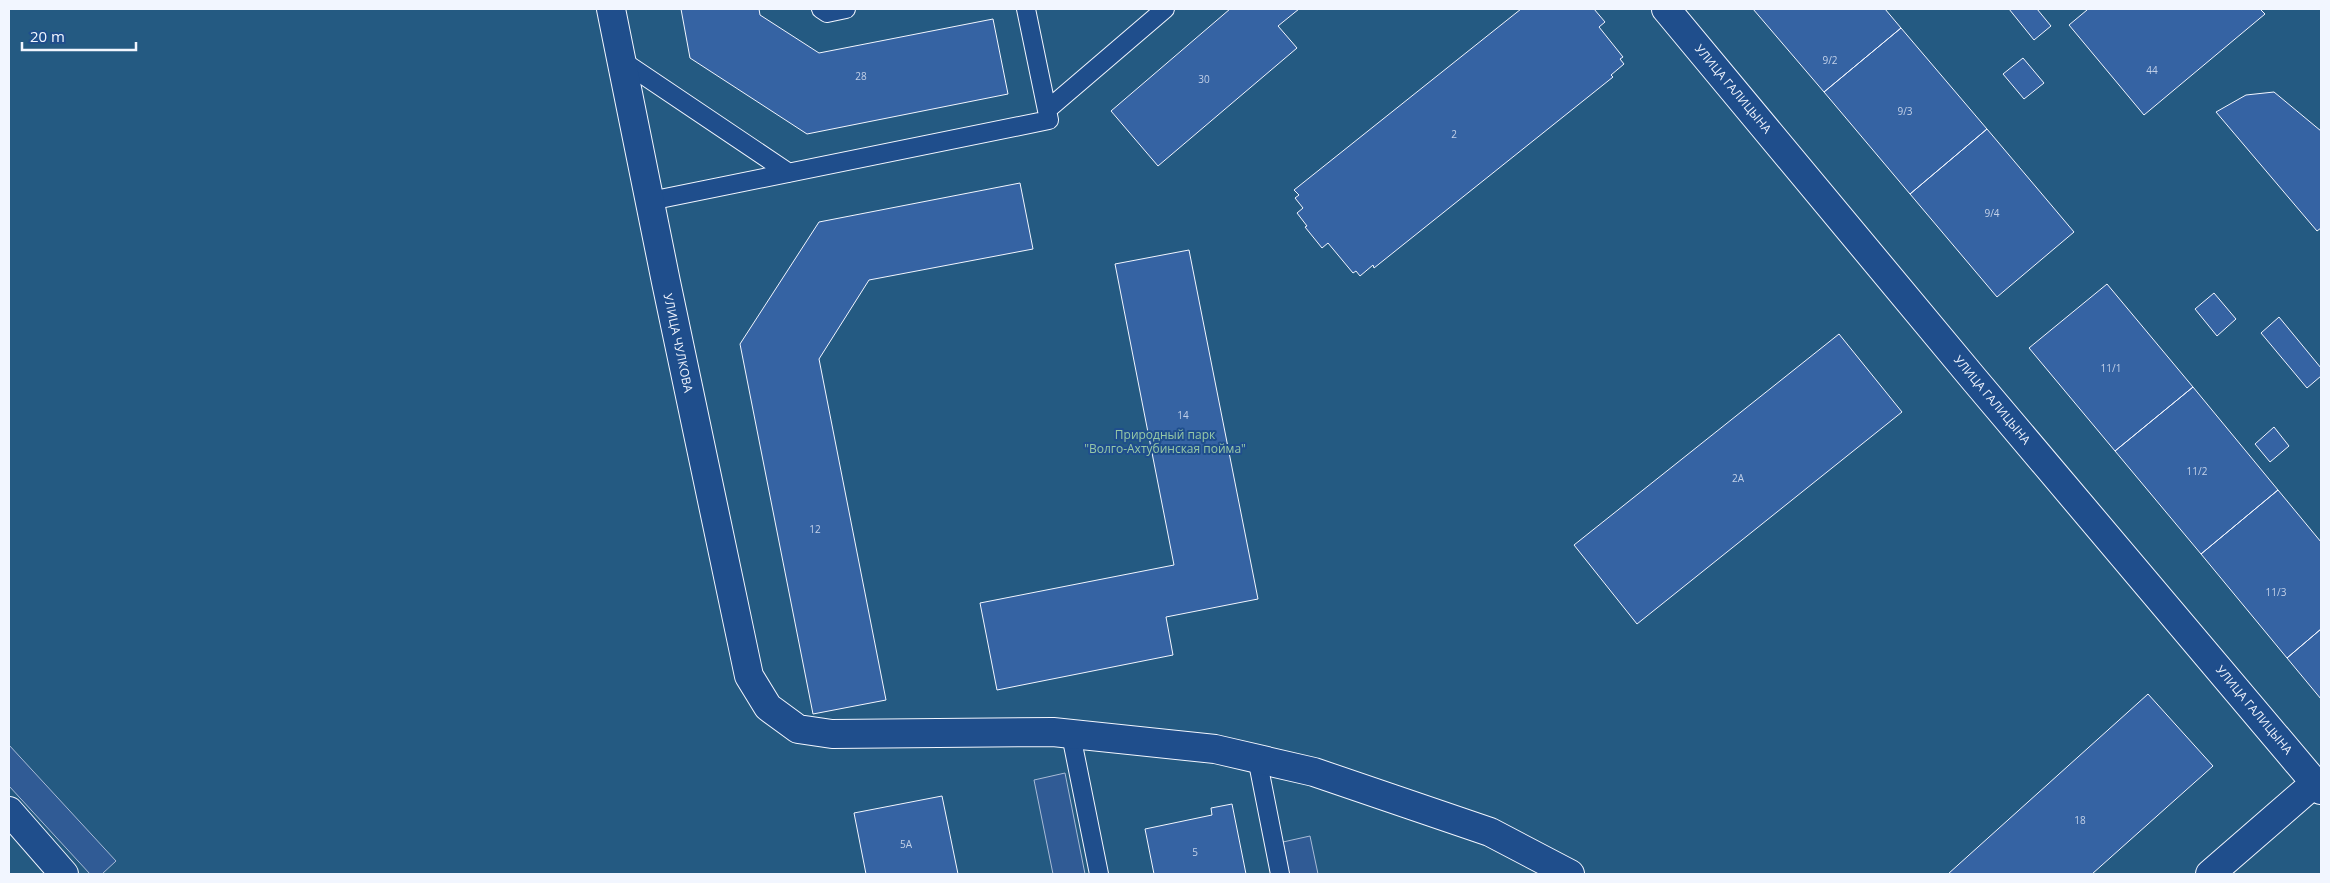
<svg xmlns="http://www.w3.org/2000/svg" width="2330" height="883" viewBox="0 0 2330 883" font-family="'Open Sans',sans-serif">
  <rect width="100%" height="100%" fill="#1f4e8c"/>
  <path fill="#245a82" stroke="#a8bbd7" d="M9 9H2321V874H9Z"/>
  <path fill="#305b95" stroke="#a8bbd7" d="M9 745 116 861 102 874H90L9 786Z
    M1065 773 1085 874H1053L1034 780Z
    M1310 836 1318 874H1289L1283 842Z"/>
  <path fill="#3563a3" stroke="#f2f6ff" d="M681 9H759L760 15 819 53 993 19 1008 94 807 134 690 58Z
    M1230 9H1299L1278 26 1297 48 1158 166 1111 111Z
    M1521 9H1594L1605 22 1599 27 1623 57 1620 59 1624 64 1611 75 1613 77 1374 268 1373 265 1360 276 1356 271 1353 273 1328 243 1322 248 1305 227 1307 226 1297 213 1303 208 1295 198 1299 195 1294 190Z
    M1753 9H1885L1901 28 1824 92Z
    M2009 9H2037L2051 26 2034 40Z
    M2086 9H2260L2265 14 2144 115 2069 25 2087 10Z
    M1901 28 1987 129 1910 194 1824 92Z
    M2023 58 2044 83 2024 99 2003 74Z
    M2274 92 2321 131V228L2317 231 2216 112 2246 95Z
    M1987 129 2074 232 1997 297 1910 194Z
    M1020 183 1033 249 869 280 819 359 886 700 813 714 740 344 819 222Z
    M1189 250 1258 599 1166 617 1173 655 997 690 980 603 1174 565 1115 264Z
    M2107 284 2193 387 2115 451 2029 348Z
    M2214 293 2236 319 2217 336 2195 309Z
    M2279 317 2321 368V376L2307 388 2261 333Z
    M1839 334 1902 412 1637 624 1574 545Z
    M2193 387 2278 490 2201 554 2115 451Z
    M2274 427 2289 446 2270 462 2255 444Z
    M2278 490 2321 542V629L2287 658 2201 554Z
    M2321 629V699L2287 658Z
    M2148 694 2213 766 2092 874H1948Z
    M942 796 958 874H866L854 813Z
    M1232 804 1246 874H1154L1145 829 1212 815 1211 808Z"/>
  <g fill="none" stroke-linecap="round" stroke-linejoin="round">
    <g stroke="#f2f6ff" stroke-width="20">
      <path id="service" d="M821 9 827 13 846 9
        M621 60 789 173
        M1047 110 1165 9
        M650 201 1049 120 1026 9
        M1071 735 1099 874
        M1257 758 1280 874"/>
    </g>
    <g stroke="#f2f6ff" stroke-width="30">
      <path id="minor" d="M611 9 666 282 749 676 768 707 798 729 832 734 1053 732 1215 749 1314 772 1490 832 1570 874
        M1666 9 1973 378 2321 790
        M9 811 64 874
        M2210 874 2315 783"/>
    </g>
    <use href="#service" stroke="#1f4e8c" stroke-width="18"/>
    <use href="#minor" stroke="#1f4e8c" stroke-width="28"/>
  </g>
  <g text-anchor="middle" stroke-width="4" stroke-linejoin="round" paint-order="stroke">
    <g font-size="10" fill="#c3d1e8">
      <text x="1830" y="64">9/2</text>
      <text x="2152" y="74">44</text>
      <text x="861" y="80">28</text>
      <text x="1204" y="83">30</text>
      <text x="1905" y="115">9/3</text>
      <text x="1454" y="138">2</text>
      <text x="1992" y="217">9/4</text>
      <text x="2111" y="372">11/1</text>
      <text x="1183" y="419">14</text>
      <text x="2197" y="475">11/2</text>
      <text x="1738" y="482">2А</text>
      <text x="815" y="533">12</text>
      <text x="2276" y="596">11/3</text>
      <text x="2080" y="824">18</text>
      <text x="906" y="848">5А</text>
      <text x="1195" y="856">5</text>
    </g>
    <g font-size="12" fill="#f2f6ff" stroke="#1f4e8c">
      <text transform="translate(1733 89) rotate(50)" y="4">УЛИЦА ГАЛИЦЫНА</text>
      <text transform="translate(678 343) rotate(78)" y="4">УЛИЦА ЧУЛКОВА</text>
      <text transform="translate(1992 400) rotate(50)" y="4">УЛИЦА ГАЛИЦЫНА</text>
      <text transform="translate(2254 710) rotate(50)" y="4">УЛИЦА ГАЛИЦЫНА</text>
    </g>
    <g font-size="12" fill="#97c8a6" stroke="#1f4e8c">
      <text x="1165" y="439">Природный парк<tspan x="1165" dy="14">"Волго-Ахтубинская пойма"</tspan></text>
    </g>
  </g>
  <rect width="2330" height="883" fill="none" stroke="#f2f6ff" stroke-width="20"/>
  <path d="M22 42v8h114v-8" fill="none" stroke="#f2f6ff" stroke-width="2.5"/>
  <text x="30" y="42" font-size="15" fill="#f2f6ff" stroke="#1f4e8c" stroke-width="4" paint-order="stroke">20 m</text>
</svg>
